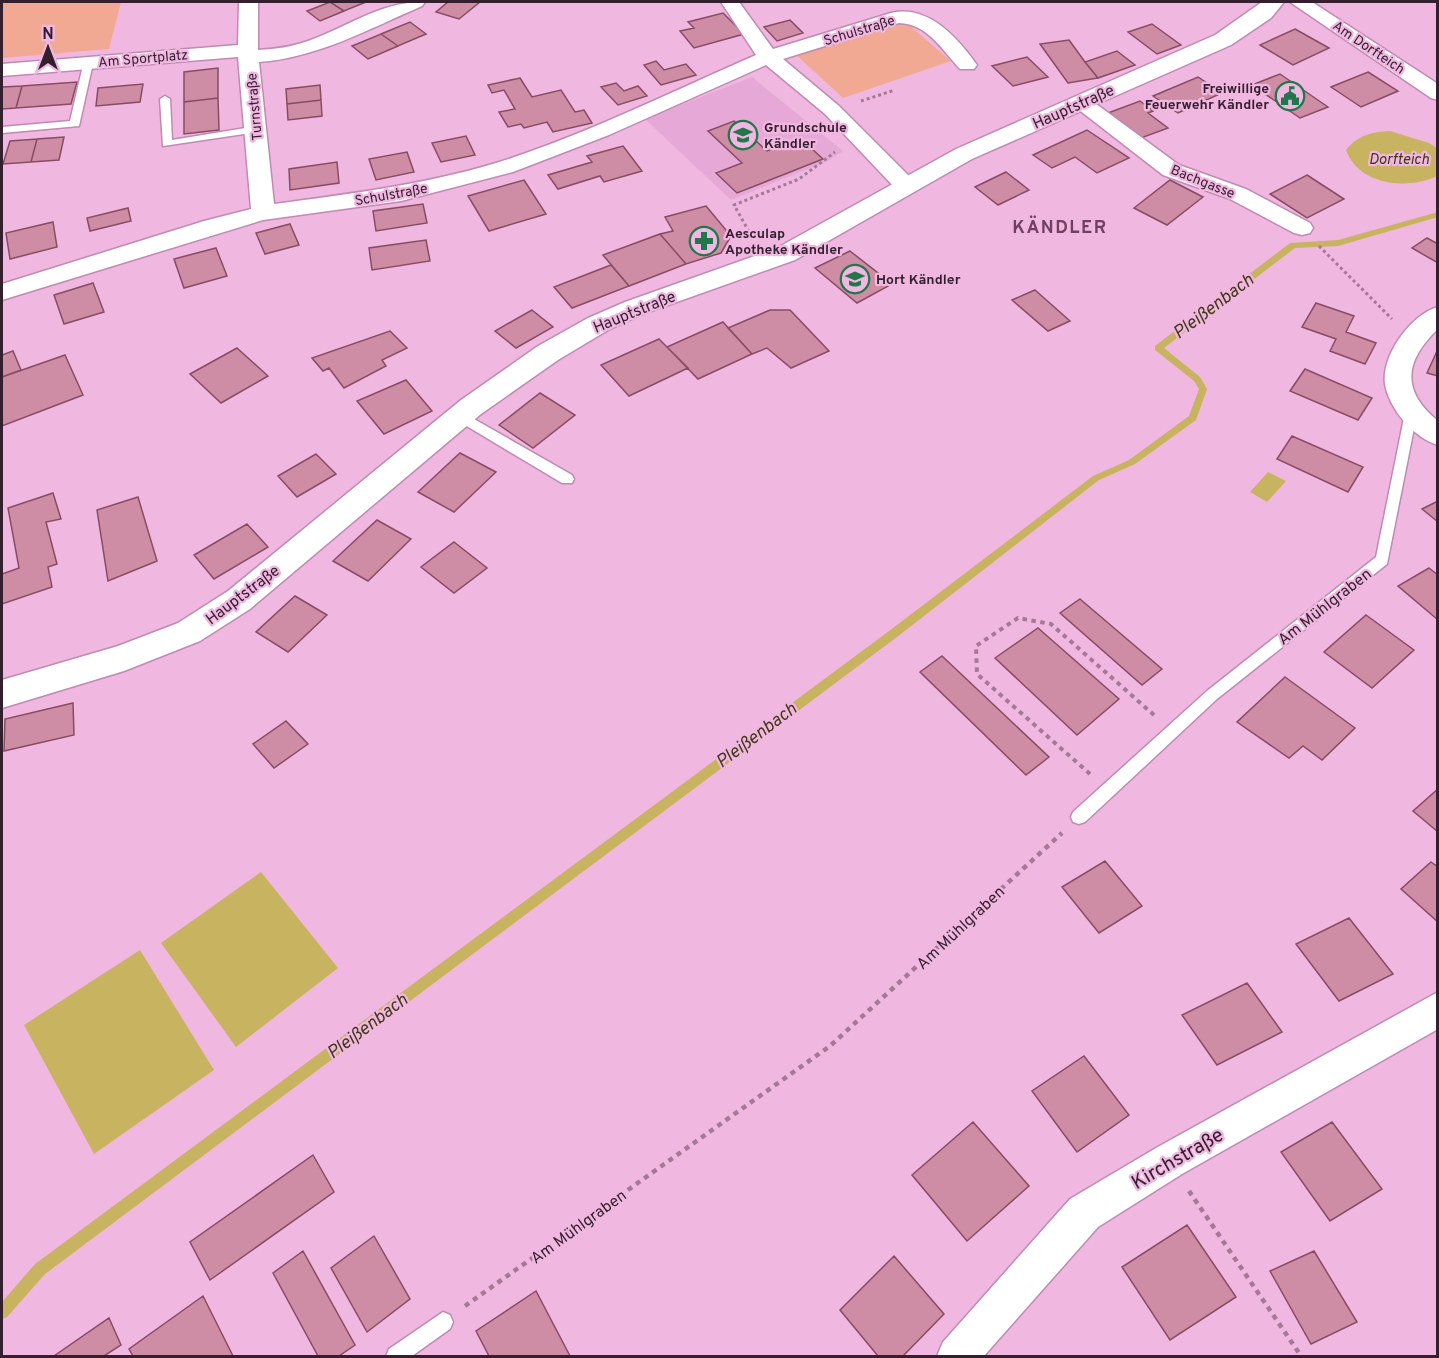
<svg xmlns="http://www.w3.org/2000/svg" width="1439" height="1358" viewBox="0 0 1439 1358" font-family="Overpass,sans-serif">
  <rect width="100%" height="100%" fill="#f0b7e0"/>
  <path fill="#e6a9d7" d="M752 77 843 151 828 161 731 200 645 119Z"/>
  <path fill="#f2a994" d="M2 2H121L109 49 2 58Z
    M902 19 951 61 843 98 794 53Z"/>
  <path fill="#c8b460" d="M1390 131 1429 143 1437 148V176C1408 190 1359 186 1346 150 1358 135 1372 132 1390 131Z
    M1268 472 1286 481 1267 502 1250 492Z
    M261 872 338 968 236 1047 161 943Z
    M140 950 214 1070 94 1154 24 1025Z"/>
  <g fill="none" stroke-linecap="round" stroke-linejoin="round">
    <path fill="#c8b460" fill-rule="evenodd" d="M1438 212V217L1338 246 1295 248 1164 348 1200 377 1207 389 1196 420 1135 464 1099 480 897 637 45 1274 7 1317 2 1319V1302L35 1264 889 631 1093 476 1129 460 1189 416 1199 389 1194 381 1155 350V346L1290 243 1338 240Z"/>
  </g>
  <path fill="#ce8da4" stroke="#874c63" stroke-width="1.5" d="M330 2H366L344 11Z
    M330 2 344 11 320 21 307 11Z
    M448 2H480L459 19 436 12Z
    M723 13 744 34 694 48 680 31 694 28 688 22Z
    M790 20 803 33 777 41 764 27Z
    M410 22 426 34 398 46 381 34Z
    M1152 24 1181 45 1157 54 1128 32Z
    M1295 29 1329 48 1293 65 1260 45Z
    M381 34 398 46 368 59 352 46Z
    M1069 40 1085 62 1098 78 1068 83 1040 44Z
    M1117 51 1135 65 1098 78 1085 62Z
    M1027 57 1048 77 1013 86 992 66Z
    M656 61 664 70 686 64 696 75 661 85 644 65Z
    M218 68V98L184 102V72Z
    M1368 72 1398 91 1361 107 1331 87Z
    M1280 74 1328 107 1300 118 1252 85Z
    M1198 77 1222 93 1178 113 1153 96Z
    M520 78 532 97 561 90 575 112 584 110 592 123 553 132 547 122 524 128 521 124 508 127 499 112 515 109 504 90 492 93 488 85Z
    M77 82 71 104 16 108 22 86Z
    M616 83 624 91 638 86 647 96 618 105 601 87Z
    M143 84 140 102 96 106 98 88Z
    M320 85 321 100 287 104 286 89Z
    M22 86 16 108 2 109V87Z
    M218 98 219 130 184 134V102Z
    M321 100 322 116 288 120 287 104Z
    M1140 101 1153 111 1148 113 1168 128 1141 138 1108 113Z
    M734 121 767 151 800 138 823 159 737 193 716 173 742 163 708 131Z
    M1087 130 1129 158 1097 173 1075 157 1052 168 1033 155Z
    M466 136 475 155 441 162 432 143Z
    M64 137 59 160 31 162 37 139Z
    M37 139 31 162 3 164 10 141Z
    M623 146 642 171 604 182 600 176 558 189 548 175 592 162 587 156Z
    M407 152 414 172 376 180 369 159Z
    M337 162 339 183 290 190 289 169Z
    M1006 172 1029 190 998 205 975 187Z
    M1307 175 1344 199 1307 218 1270 194Z
    M524 180 546 214 489 231 468 196Z
    M1170 180 1203 197 1167 225 1134 208Z
    M423 204 427 223 376 231 373 211Z
    M706 206 731 236 721 253 686 264 660 234 673 231 665 217Z
    M128 208 131 221 90 231 87 218Z
    M53 222 57 247 10 259 6 233Z
    M290 224 299 245 265 254 256 233Z
    M660 234 686 264 629 286 603 255Z
    M1427 238 1438 244V263L1412 248Z
    M426 240 430 261 372 270 369 248Z
    M216 248 227 276 184 288 174 259Z
    M850 251 892 284 857 303 815 268Z
    M611 265 629 286 572 308 554 287Z
    M93 283 104 312 64 324 54 295Z
    M1035 290 1070 321 1048 331 1012 300Z
    M1316 303 1354 316 1346 332 1376 343 1365 364 1330 351 1336 339 1302 327Z
    M532 310 553 327 516 348 495 331Z
    M770 310H790L829 351 791 368 767 348 752 354 728 328Z
    M723 322 752 354 698 379 667 347Z
    M390 331 407 348 382 360 386 366 344 388 329 368 323 371 312 358Z
    M659 339 688 368 629 396 601 365Z
    M237 348 268 376 221 403 190 374Z
    M1438 349V376L1427 373Z
    M13 351 21 370 2 377V355Z
    M65 355 83 395 2 426V377Z
    M1305 369 1372 398 1358 420 1290 391Z
    M406 380 432 411 384 434 357 401Z
    M540 393 575 415 533 448 499 425Z
    M1292 436 1363 467 1348 492 1277 459Z
    M460 453 496 472 454 512 418 492Z
    M316 454 336 474 297 497 278 476Z
    M53 493 61 519 46 522 57 564 48 567 52 587 2 604V574L19 568 8 508Z
    M138 497 157 561 108 581 97 510Z
    M1438 501V522L1422 509Z
    M377 520 411 539 368 581 333 561Z
    M247 524 268 547 214 579 194 555Z
    M454 542 487 568 454 593 421 567Z
    M1429 568 1438 575V620L1398 586Z
    M295 596 327 615 288 652 256 632Z
    M1080 599 1162 669 1142 685 1060 613Z
    M1366 615 1414 650 1372 688 1324 652Z
    M1038 628 1119 699 1077 735 995 658Z
    M942 656 1049 757 1026 775 920 672Z
    M1285 677 1355 728 1322 760 1303 746 1289 758 1237 722Z
    M73 703 74 735 4 751 5 719Z
    M286 721 308 744 274 768 253 744Z
    M1438 789V832L1413 811Z
    M1105 861 1142 906 1099 933 1062 887Z
    M1431 862 1438 867V922L1401 889Z
    M1349 918 1393 974 1339 1001 1296 944Z
    M1247 983 1282 1032 1217 1065 1182 1015Z
    M1084 1056 1129 1115 1077 1152 1032 1091Z
    M973 1122 1029 1186 967 1241 912 1175Z
    M1332 1122 1382 1189 1330 1221 1281 1152Z
    M313 1155 334 1192 210 1280 190 1242Z
    M1187 1225 1236 1297 1170 1340 1122 1267Z
    M374 1236 410 1299 367 1332 331 1268Z
    M303 1251 355 1345 339 1356H318L273 1273Z
    M1314 1251 1357 1322 1311 1344 1270 1271Z
    M894 1256 944 1314 903 1356H878L840 1310Z
    M536 1291 570 1356H489L476 1331Z
    M203 1296 233 1356H133L129 1349Z
    M109 1318 121 1345 104 1356H54Z"/>
  <g fill="none" stroke-linecap="round" stroke-linejoin="round">
    <g stroke="#c08ab2" stroke-width="3">
      <path id="service" d="M84 61 93 63 79 126 2 133V127L70 121Z
        M165 96 170 99 172 140 257 126 262 129 257 132 163 146 160 99Z
        M1411 408 1417 413 1387 564 1217 699 1085 822 1079 824 1073 822 1071 817 1073 812 1207 691 1376 557 1405 413Z
        M460 411 572 475 574 479 572 483H562L455 419 454 416Z
        M443 1312 450 1315 453 1322 450 1329 412 1356H386L389 1349Z"/>
    </g>
    <g stroke="#c08ab2" stroke-width="3">
      <path id="minor" d="M239 2H258V50C276 49 291 47 308 41 345 28 384 0 425 2L422 6C369 29 317 58 259 62L274 204C349 194 423 185 496 163 585 135 671 92 756 55L721 2H739L773 49 891 13C928 4 958 38 977 65L974 69H960C942 50 928 24 899 23L783 59 839 106 914 181 917 186 914 191H898L825 114 766 65 609 135 513 172 401 201 263 220 2 300V284L204 221 251 209 238 57 2 76V64L238 45Z
        M1290 2H1312L1438 84V100L1431 98Z
        M1081 96 1088 98 1179 165 1246 189 1310 223 1313 228 1310 233 1302 235 1294 233 1230 199 1163 175 1074 106 1071 102 1074 98Z
        M1438 307V329C1404 361 1401 391 1438 421V445C1414 438 1389 409 1385 384 1381 356 1411 314 1438 307Z
        M1438 992V1029L1182 1174 1098 1227 984 1356H937L943 1342 1070 1199 1156 1148Z"/>
    </g>
    <g stroke="#c08ab2" stroke-width="3">
      <path id="tertiary" d="M1262 2H1284L1271 18 1231 45 972 159 795 260 643 314 608 330 558 360 481 414 250 609 200 641 124 671 2 708V680L118 646 178 623 228 591 461 400 538 346 588 318 625 302 777 248 956 149 1215 35Z"/>
    </g>
    <path stroke="#a47998" stroke-width="3" stroke-dasharray="3 3" stroke-linecap="butt" d="M861 101 895 90
      M752 237 734 205 799 179 835 152
      M1319 246 1392 319"/>
    <path stroke="#a47998" stroke-width="4" stroke-dasharray="4.5 4.5" stroke-linecap="butt" d="M1090 774 977 674 976 646 1018 618 1051 624 1154 715"/>
    <path stroke="#a47998" stroke-width="4.5" stroke-dasharray="5 5" stroke-linecap="butt" d="M1189 1191 1301 1356
      M465 1306 830 1046 1062 833"/>
    <use href="#service" fill="#fff" fill-rule="evenodd"/>
    <use href="#minor" fill="#fff" fill-rule="evenodd"/>
    <use href="#tertiary" fill="#fff" fill-rule="evenodd"/>
  </g>
  <defs>
    <g id="civic-ring" transform="scale(1.5)"><circle r="9.5" fill="#f0b7e0" stroke="#20774b" stroke-width="1.5"/><path d="M-.6-6.5H3V-4.5H.6V-3L4-1V1h2V6H-6V1h2V-1L-.6-3ZM-1.2 2.5V6h2.4V2.5Z" fill="#20774b"/></g>
    <g id="school-ring" transform="scale(1.5)"><circle r="9.5" fill="#f0b7e0" stroke="#20774b" stroke-width="1.5"/><path d="M0-5L7-2L0 1L-7-2ZM-4 1L0 2.5L4 1V4Q0 6-4 4Z" fill="#20774b"/></g>
    <g id="pharmacy-ring" transform="scale(1.5)"><circle r="9.5" fill="#f0b7e0" stroke="#20774b" stroke-width="1.5"/><path d="M-2-6h4v4h4v4h-4v4h-4v-4h-4v-4h4Z" fill="#20774b"/></g>
  </defs>
  <g fill-rule="evenodd">
    <use href="#civic-ring" x="1290" y="96"/>
    <use href="#school-ring" x="743" y="135"/>
    <use href="#pharmacy-ring" x="704" y="241"/>
    <use href="#school-ring" x="855" y="279"/>
  </g>
  <g text-anchor="middle" stroke-width="4.5" stroke-linejoin="round" paint-order="stroke">
    <g font-size="14" fill="#341f2f" stroke="#f0b7e0">
      <text transform="translate(859 30) rotate(-17)" y="5">Schulstraße</text>
      <text transform="translate(1369 47) rotate(34)" y="5">Am Dorfteich</text>
      <text transform="translate(143 58) rotate(-5)" y="5">Am Sportplatz</text>
      <text transform="translate(254 107) rotate(-95)" y="5">Turnstraße</text>
      <text transform="translate(1203 181) rotate(22)" y="5">Bachgasse</text>
      <text transform="translate(391 194) rotate(-10)" y="5">Schulstraße</text>
    </g>
    <g font-size="14" font-weight="bold" fill="#341f2f" stroke="#f0b7e0" text-anchor="start">
      <text x="1269" y="93" text-anchor="end">Freiwillige<tspan x="1269" dy="16">Feuerwehr Kändler</tspan></text>
      <text x="764" y="132">Grundschule<tspan x="764" dy="16">Kändler</tspan></text>
      <text x="725" y="238">Aesculap<tspan x="725" dy="16">Apotheke Kändler</tspan></text>
      <text x="876" y="284">Hort Kändler</text>
    </g>
    <g font-size="15" font-style="italic" fill="#413814" stroke="#f0b7e0">
      <text x="1399" y="164">Dorfteich</text>
    </g>
    <g font-size="16" fill="#341f2f" stroke="#f0b7e0">
      <text transform="translate(1073 106) rotate(-24)" y="6">Hauptstraße</text>
      <text transform="translate(634 311) rotate(-22)" y="6">Hauptstraße</text>
      <text transform="translate(242 594) rotate(-37)" y="6">Hauptstraße</text>
      <text transform="translate(1324 606) rotate(-38)" y="6">Am Mühlgraben</text>
      <text transform="translate(960 927) rotate(-43)" y="6">Am Mühlgraben</text>
      <text transform="translate(578 1226) rotate(-36)" y="6">Am Mühlgraben</text>
    </g>
    <g font-size="18" font-weight="bold" letter-spacing="1.5" fill="#704064" stroke="#f0b7e0">
      <text x="1060" y="233">KÄNDLER</text>
    </g>
    <g font-size="18" font-style="italic" fill="#413814" stroke="#f0b7e0">
      <text transform="translate(1213 306) rotate(-37)" y="6">Pleißenbach</text>
      <text transform="translate(756 735) rotate(-37)" y="6">Pleißenbach</text>
      <text transform="translate(367 1026) rotate(-37)" y="6">Pleißenbach</text>
    </g>
    <g font-size="20" fill="#341f2f" stroke="#f0b7e0">
      <text transform="translate(1177 1158) rotate(-30)" y="7">Kirchstraße</text>
    </g>
  </g>
  <rect width="1439" height="1358" fill="none" stroke="#341f2f" stroke-width="6"/>
  <g transform="translate(48 48)" stroke="#f0b7e0" stroke-width="4.5" paint-order="stroke">
  <path d="M0-4.5L10 22L0 15L-10 22Z" fill="#341f2f"/>
  <text y="-9" font-size="16" font-weight="bold" text-anchor="middle" fill="#341f2f">N</text>
  </g>
</svg>
